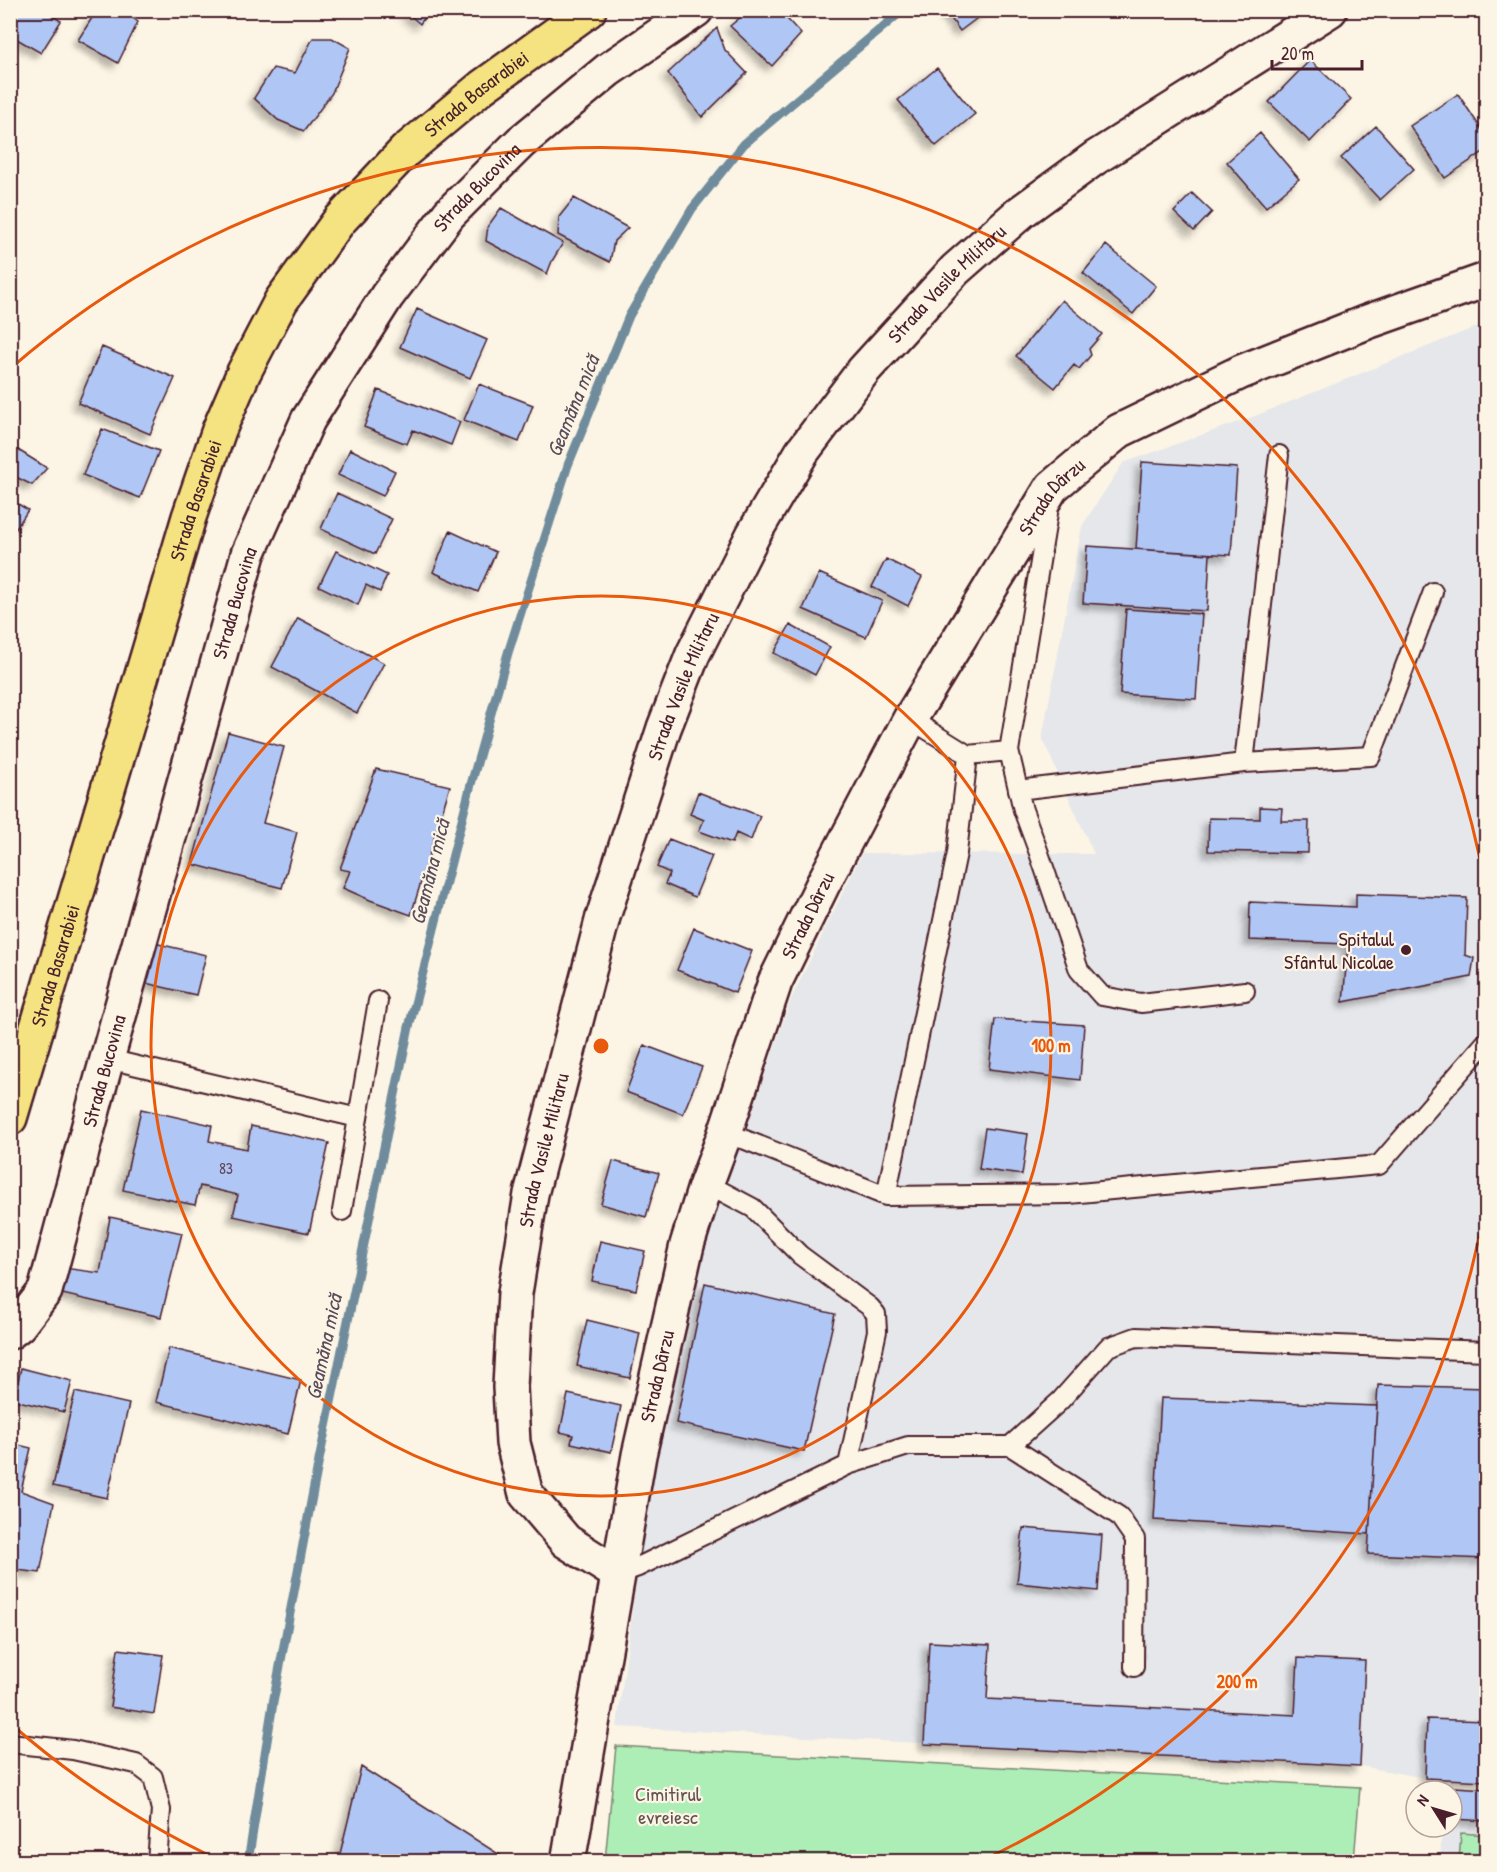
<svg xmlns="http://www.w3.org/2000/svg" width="1497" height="1872" viewBox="0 0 1497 1872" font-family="'Patrick Hand',sans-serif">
  <defs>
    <filter id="shadow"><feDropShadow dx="-5.5" dy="5.5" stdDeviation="3" flood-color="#0004"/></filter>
  </defs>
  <rect width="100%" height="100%" fill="#fcf5e5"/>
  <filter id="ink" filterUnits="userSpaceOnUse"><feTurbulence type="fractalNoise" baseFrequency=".0167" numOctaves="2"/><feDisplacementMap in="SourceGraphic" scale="12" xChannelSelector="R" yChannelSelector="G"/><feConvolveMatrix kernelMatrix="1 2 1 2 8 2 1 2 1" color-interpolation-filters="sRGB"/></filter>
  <g filter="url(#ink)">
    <path fill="#e5e7ea" d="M1486 323V1781L1425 1778 1360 1766 617 1727 649 1484 692 1284 721 1191 743 1139 791 999 862 853 1094 854 1042 738 1082 526 1123 463 1255 416Z
      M1455 1787 1486 1789V1861L1440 1862 1442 1827H1452V1791H1444V1789Z"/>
    <path fill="#adeeb7" stroke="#7c8671" stroke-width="1.5" d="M616 1746 1360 1787 1354 1861H605Z
      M1461 1833 1486 1835V1861H1459Z"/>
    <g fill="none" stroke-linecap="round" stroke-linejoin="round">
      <path stroke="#6f8c9c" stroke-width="9" d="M248 1862 273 1703 317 1470 409 1027 470 788 508 653 568 465 629 316 692 209 744 144 903 10"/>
    </g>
    <path fill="#b0c7f5" stroke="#4a1f2b" stroke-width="1.5" filter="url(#shadow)" d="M10 10H43L61 21 41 53 10 35Z
      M97 10H123L138 22 118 63 78 40Z
      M404 10H430L420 24Z
      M749 10H779L801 34 772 66 730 26Z
      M945 10H988L960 31Z
      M717 28 725 50 747 73 702 117 668 73Z
      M313 38H332L350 48 332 93 304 131 278 120 254 98 273 68 295 73Z
      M1310 60 1351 99 1310 142 1269 102Z
      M937 68 975 114 936 146 898 100Z
      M1458 94 1486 136V150L1445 178 1410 126Z
      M1376 126 1414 169 1380 200 1341 158Z
      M1260 133 1299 179 1266 207 1227 162Z
      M1192 193 1212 212 1194 231 1174 212Z
      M574 198 628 228 614 241 610 262 558 235 559 217Z
      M501 208 563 243 552 261 547 274 486 241 488 226Z
      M1106 245 1156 286 1133 314 1083 273Z
      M1062 300 1102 334 1089 349 1091 355 1079 369 1074 365 1055 388 1016 356Z
      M417 309 487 340 470 378 400 347Z
      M102 347 175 378 150 434 78 403Z
      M479 384 533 405 519 442 464 420Z
      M378 390 460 422 451 445 413 430 407 444 364 427Z
      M102 429 159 451 140 498 83 475Z
      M10 445 47 468 32 485 10 474Z
      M350 449 395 471 383 496 338 475Z
      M1142 462 1237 468 1231 555 1136 549Z
      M337 493 392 519 375 554 321 529Z
      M10 499 28 510 10 538Z
      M450 531 496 552 478 592 433 572Z
      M1087 546 1210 554 1207 611 1083 603Z
      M336 551 387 575 380 592 366 585 358 605 319 586Z
      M886 559 922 577 908 606 872 587Z
      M819 573 882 601 866 637 803 609Z
      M1126 609 1202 614 1196 699 1120 694Z
      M298 618 384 663 357 713 272 667Z
      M790 625 830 647 815 675 774 653Z
      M228 732 284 747 263 823 297 832 282 888 192 864Z
      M376 769 450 786 411 915 370 900 343 888 350 871 340 869Z
      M698 792 760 816 751 840 736 833 732 843 699 831 704 820 690 814Z
      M1260 807 1282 808 1281 821H1309L1308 853 1208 851 1209 818 1260 819Z
      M669 839 712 856 695 897 665 884 670 873 657 867Z
      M1356 894 1467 898 1465 955 1474 958 1471 977 1343 1002 1348 944 1249 940 1250 902 1356 907Z
      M694 928 752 951 735 993 677 970Z
      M150 942 206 955 196 995 141 982Z
      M995 1019 1084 1025 1080 1080 989 1069Z
      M644 1045 702 1067 683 1114 626 1092Z
      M141 1109 212 1125 209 1141 247 1149 251 1126 329 1143 309 1233 233 1216 238 1195 200 1186 195 1205 123 1190Z
      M985 1128 1028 1134 1022 1175 979 1169Z
      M613 1161 659 1173 646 1217 601 1204Z
      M110 1217 182 1233 161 1317 58 1293 64 1268 100 1273Z
      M600 1241 645 1251 636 1290 592 1281Z
      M705 1283 835 1314 804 1451 676 1423Z
      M587 1320 640 1333 630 1378 577 1366Z
      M169 1348 301 1380 288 1434 156 1402Z
      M21 1368 72 1381 64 1412 14 1400Z
      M1378 1385 1486 1388V1559L1368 1554Z
      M75 1392 129 1404 107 1498 53 1486Z
      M568 1394 621 1406 611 1452 571 1443 573 1435 560 1432Z
      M1161 1398 1377 1406 1369 1534 1154 1520Z
      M10 1443 31 1448 21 1491 54 1503 40 1573 10 1569Z
      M1023 1528 1102 1535 1098 1591 1017 1583Z
      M929 1642 990 1645 987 1699 1295 1715 1298 1658 1365 1661 1360 1766 924 1744Z
      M118 1649 163 1655 154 1714 110 1707Z
      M10 1670H16L10 1728Z
      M1427 1719 1486 1721V1781L1425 1778Z
      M361 1767 511 1862H338Z
      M1455 1787 1486 1789V1821L1454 1819Z"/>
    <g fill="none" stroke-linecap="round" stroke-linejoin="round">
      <g stroke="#4a1f2b" stroke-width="22">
        <path id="lane" d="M1049 507 1009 751 1023 810 1039 853 1079 970 1102 996 1141 1003 1245 991
          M910 719 968 755 1009 751
          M1244 763 1279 455
          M1018 790 1244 763 1371 756 1433 592
          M108 1059 358 1118
          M724 1136 743 1139 886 1196 1069 1194 1379 1165 1486 1042
          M886 1196 957 853 968 755
          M342 1211 378 1001
          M1010 1446 1060 1401 1108 1347 1136 1337 1486 1351
          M848 1465 908 1446H1010L1119 1516 1135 1539 1134 1667
          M618 1574 638 1567 848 1465 877 1331 876 1314 870 1307 800 1255 753 1208 721 1191 705 1187
          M10 1743 73 1750 136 1764 153 1777 161 1810 157 1862"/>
      </g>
      <g stroke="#4a1f2b" stroke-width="38">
        <g id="street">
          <path id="s1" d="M10 1332 19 1325 45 1291 97 1095 248 554 308 420 387 296 449 214 521 142 608 70 696 10"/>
          <path id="s2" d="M618 1574 566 1541 526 1494 513 1443 510 1387 515 1293 531 1194 603 917 664 728 693 654 753 535 802 452 864 370 955 270 1021 212 1095 158 1330 10"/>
          <path id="s3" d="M568 1862 639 1455 687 1245 705 1187 724 1136 775 982 823 884 910 719 1052 487 1119 431 1241 372 1367 322 1486 280"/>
        </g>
      </g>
      <g stroke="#4a1f2b" stroke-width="38">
        <g id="primary">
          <path id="s4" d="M10 1118 189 517 219 430 244 372 281 301 339 221 405 151 482 87 589 10"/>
        </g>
      </g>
      <use href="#lane" stroke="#fcf5e5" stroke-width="18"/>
      <use href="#street" stroke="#fcf5e5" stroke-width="33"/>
      <use href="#primary" stroke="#f5e382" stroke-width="33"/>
    </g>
  </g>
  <g fill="none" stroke="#e8590c" stroke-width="3">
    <circle cx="601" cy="1046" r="450"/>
    <path d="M1486 1202A899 899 0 0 1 981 1861M221 1861A899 899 0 0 1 11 1724M11 368A899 899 0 0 1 1486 890"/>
  </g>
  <circle fill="#4a1f2b" stroke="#fcf5e5" stroke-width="2" cx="1406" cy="950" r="6"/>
  <g text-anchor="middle" stroke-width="4.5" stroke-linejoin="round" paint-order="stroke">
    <g font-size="16" fill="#64495e">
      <text x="226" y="1174">83</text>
    </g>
    <g font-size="20" fill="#4a1f2b" stroke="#fcf5e5">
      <text dy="7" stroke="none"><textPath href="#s4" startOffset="1149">Strada Basarabiei</textPath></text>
      <text dy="7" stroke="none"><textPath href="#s1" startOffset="1254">Strada Bucovina</textPath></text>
      <text dy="7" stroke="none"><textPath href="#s2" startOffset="1443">Strada Vasile Militaru</textPath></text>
      <text dy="7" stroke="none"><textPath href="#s3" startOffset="1466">Strada Dârzu</textPath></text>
      <text dy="7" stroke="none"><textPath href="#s4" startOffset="645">Strada Basarabiei</textPath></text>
      <text dy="7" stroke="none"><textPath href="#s1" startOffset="768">Strada Bucovina</textPath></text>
      <text dy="7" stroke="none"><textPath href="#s2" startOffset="957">Strada Vasile Militaru</textPath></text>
      <text dy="7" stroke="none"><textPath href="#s3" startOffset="980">Strada Dârzu</textPath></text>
      <text dy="7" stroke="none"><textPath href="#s4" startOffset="159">Strada Basarabiei</textPath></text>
      <text dy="7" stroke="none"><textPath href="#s1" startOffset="282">Strada Bucovina</textPath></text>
      <text dy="7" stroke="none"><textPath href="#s2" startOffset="472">Strada Vasile Militaru</textPath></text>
      <text dy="7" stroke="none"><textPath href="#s3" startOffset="494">Strada Dârzu</textPath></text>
    </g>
    <g font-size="20" fill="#4a1f2b" stroke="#fcf5e5" text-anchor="end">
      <text x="1394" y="946">Spitalul<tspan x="1394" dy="23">Sfântul Nicolae</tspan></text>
    </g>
    <g font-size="20" fill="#63534e" stroke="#fcf5e5">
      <text x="668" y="1801">Cimitirul<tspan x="668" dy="23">evreiesc</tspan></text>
    </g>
    <g font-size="21" font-style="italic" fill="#5a4c5a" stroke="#fcf5e5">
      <text transform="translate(573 406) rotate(-68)" y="7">Geamăna mică</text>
      <text transform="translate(430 872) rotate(-76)" y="7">Geamăna mică</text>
      <text transform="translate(324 1347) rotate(-78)" y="7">Geamăna mică</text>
    </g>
  </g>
  <circle cx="601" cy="1046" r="9" fill="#e8590c" stroke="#fcf5e5" stroke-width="3"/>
  <g font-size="18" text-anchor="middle" font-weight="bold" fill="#e8590c" stroke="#fcf5e5" stroke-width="4.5" stroke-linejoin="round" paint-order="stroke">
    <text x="1051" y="1052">100 m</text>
    <text x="1237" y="1688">200 m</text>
  </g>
  <rect width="1497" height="1872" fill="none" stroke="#fcf5e5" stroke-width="36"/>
  <rect x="18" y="18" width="1461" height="1836" fill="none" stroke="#4a1f2b" stroke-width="2" filter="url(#ink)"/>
  <g transform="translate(1434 1809) rotate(307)"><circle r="28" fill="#fcf5e5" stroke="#b59f9b" stroke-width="1.5"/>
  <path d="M0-4.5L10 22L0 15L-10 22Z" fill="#4a1f2b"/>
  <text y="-9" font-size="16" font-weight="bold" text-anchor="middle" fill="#4a1f2b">N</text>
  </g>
  <path d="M1272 60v9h90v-9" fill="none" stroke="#4a1f2b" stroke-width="3"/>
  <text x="1281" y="60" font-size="18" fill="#4a1f2b" stroke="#fcf5e5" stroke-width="4.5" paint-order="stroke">20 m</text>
</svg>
